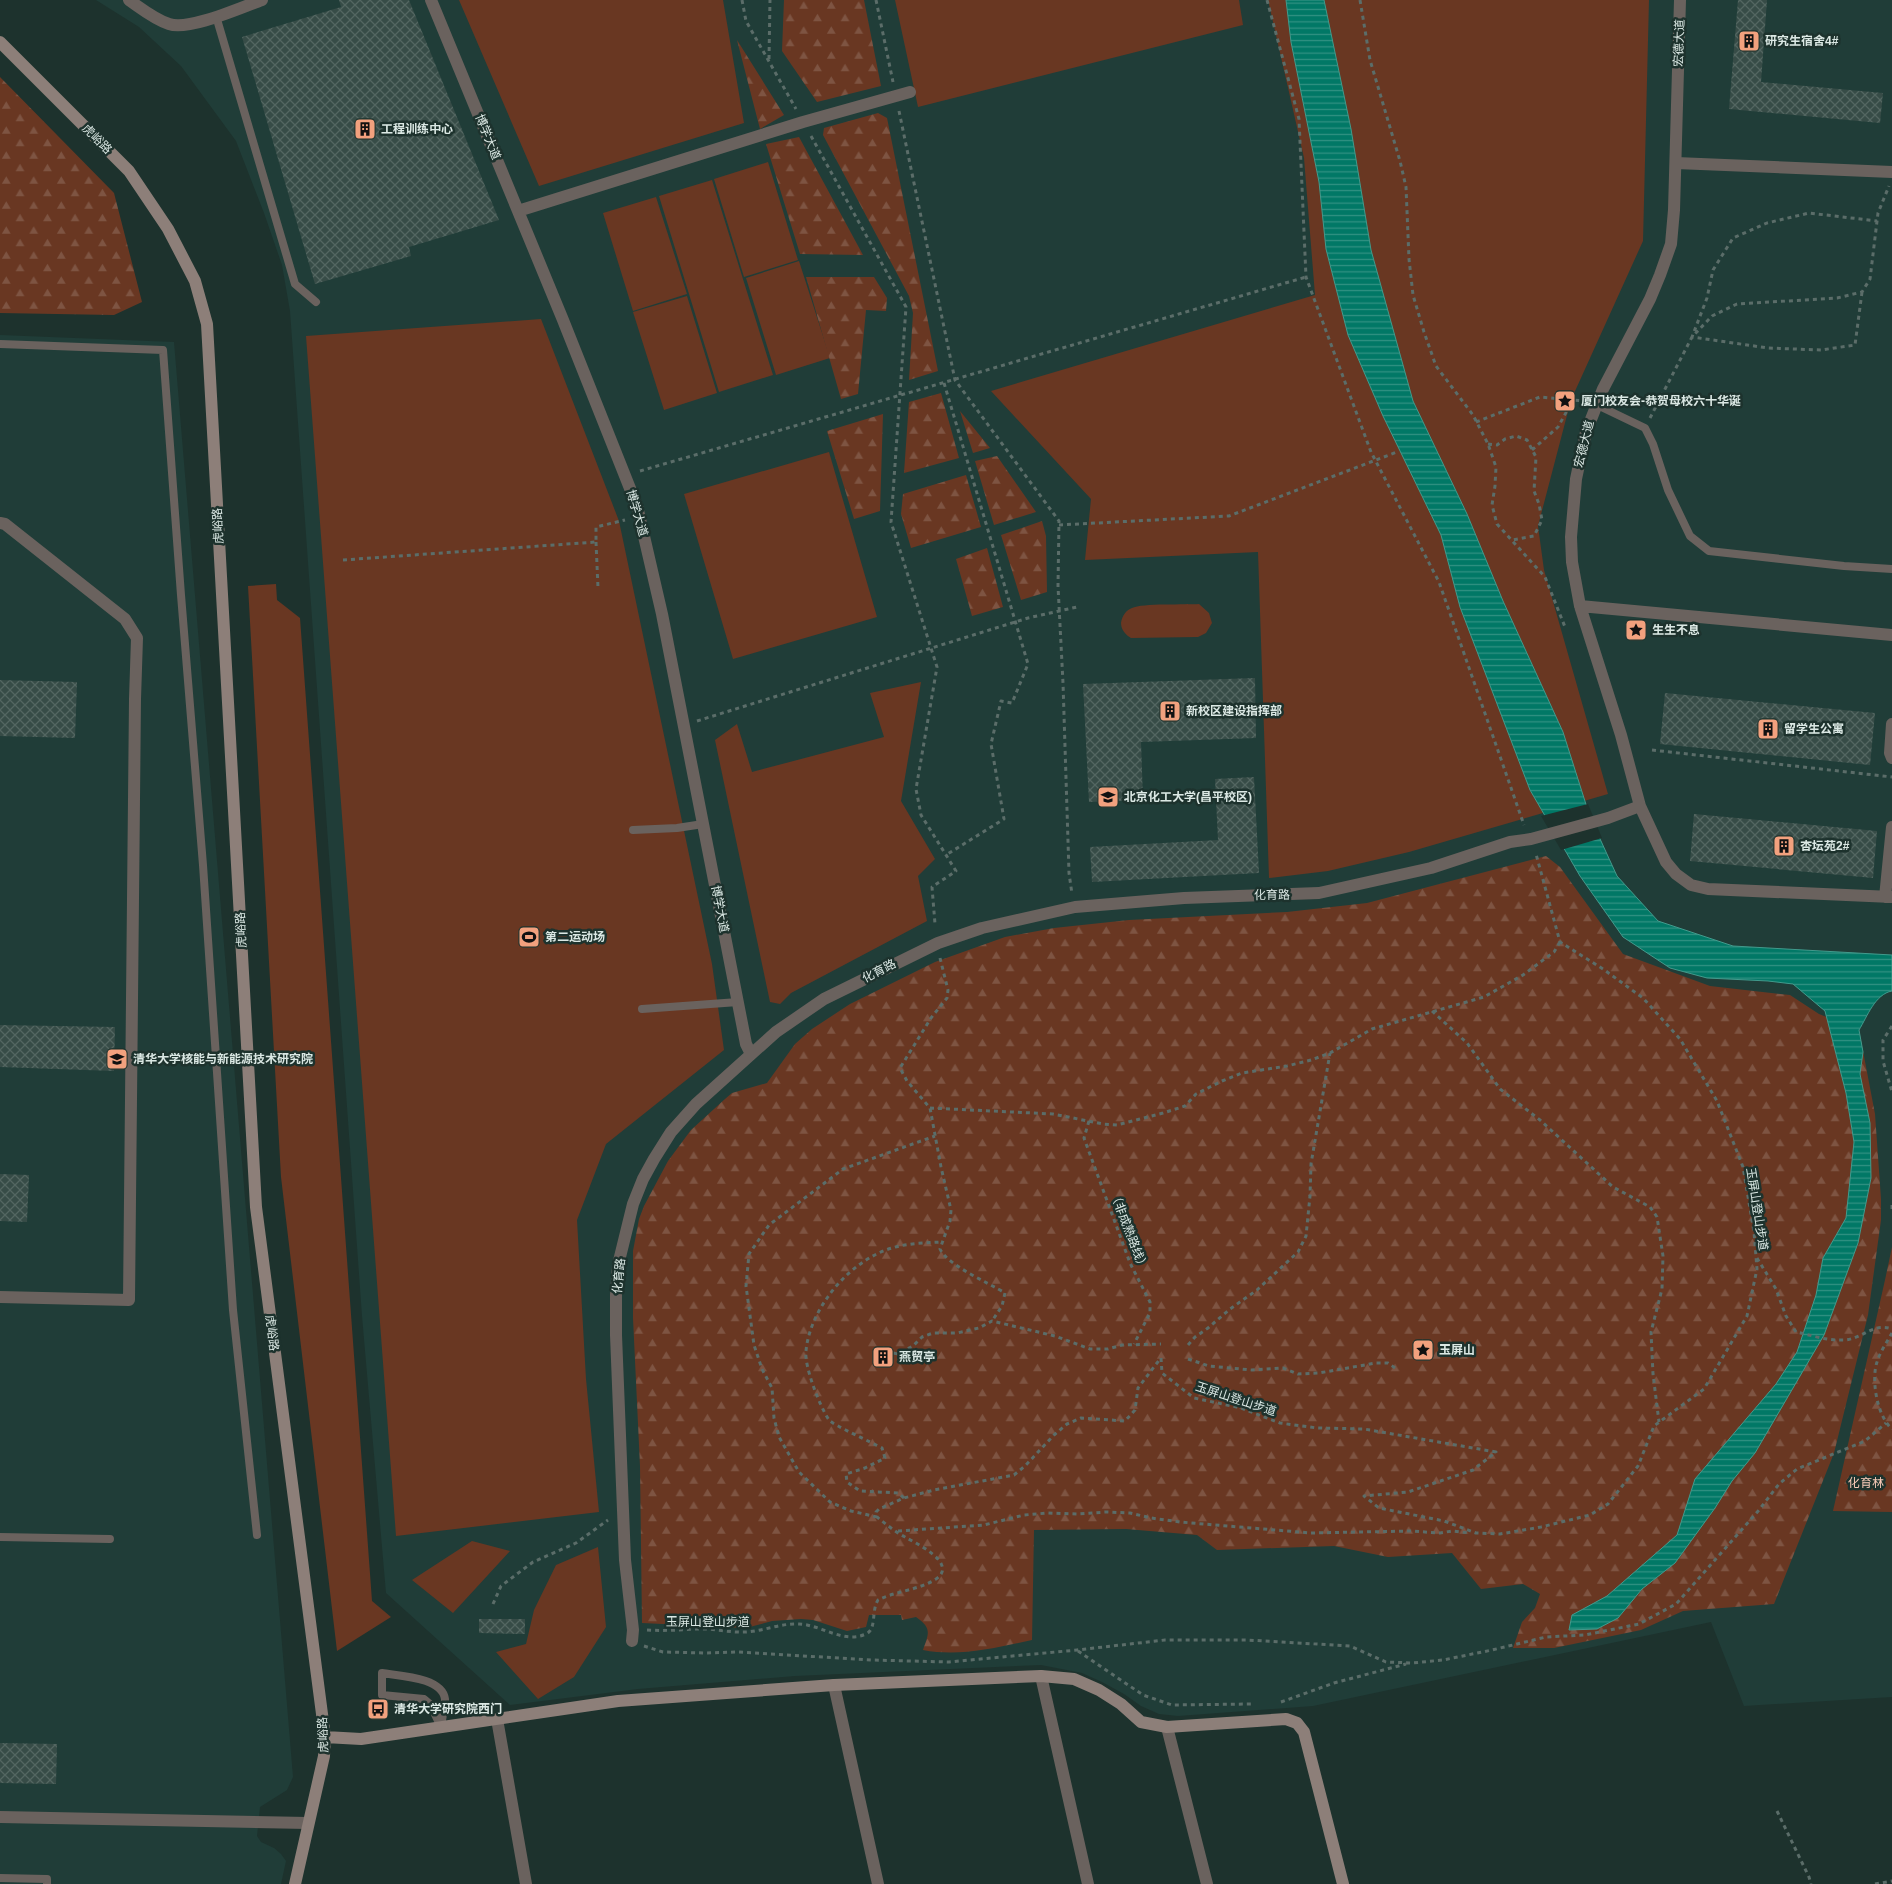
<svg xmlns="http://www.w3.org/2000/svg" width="1892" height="1884" viewBox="0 0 1892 1884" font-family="Arial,'Noto Sans SC',sans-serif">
  <defs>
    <pattern id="forest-firs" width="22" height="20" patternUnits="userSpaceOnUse" patternTransform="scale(1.25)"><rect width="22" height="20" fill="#693722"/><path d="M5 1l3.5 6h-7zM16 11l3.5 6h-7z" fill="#7e5442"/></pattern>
    <pattern id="water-rules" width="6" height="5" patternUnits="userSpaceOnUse" patternTransform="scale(1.25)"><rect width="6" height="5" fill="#017866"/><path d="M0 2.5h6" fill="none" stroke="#329283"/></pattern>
    <pattern id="building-cross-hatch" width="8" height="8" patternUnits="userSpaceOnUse" patternTransform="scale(1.25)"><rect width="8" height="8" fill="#374c47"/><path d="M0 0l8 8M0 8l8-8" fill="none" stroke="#536661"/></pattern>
  </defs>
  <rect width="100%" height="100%" fill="#1d322d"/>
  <path fill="#203d38" d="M96 0H1892V1697L1744 1706 1711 1622 1313 1706 1178 1716 1159 1714 1141 1706 1124 1694 1102 1682 1082 1673 1041 1665 795 1676 638 1689 510 1705 386 1593 362 1316 290 311 282 265 264 213 236 141 181 66 139 27Z
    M0 335 174 342 293 1777 287 1790 260 1807 257 1836 261 1842 274 1848 281 1854 286 1861 281 1884H0Z"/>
  <path fill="#693722" d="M459 0H723L744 123 539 186Z
    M895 0H1239L1243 25 918 107Z
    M1268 0H1649L1643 241 1571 400 1538 526 1544 570 1608 794 1409 852 1328 871 1269 878 1258 552 1085 560 1091 499 991 391 1315 295 1304 158Z
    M768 162 798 260 744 277 714 179Z
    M712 180 773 375 719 392 659 196Z
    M656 197 687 294 633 311 603 213Z
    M799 261 830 358 776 375 746 278Z
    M687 296 717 393 664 410 633 312Z
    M541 319 619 521 712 964 724 1050 606 1144 577 1220 586 1379 599 1512 396 1536 306 336Z
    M829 452 877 617 733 659 684 494Z
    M276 584 277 600 300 618 372 1601 391 1617 337 1651 281 1177 248 586Z
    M1199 604 1209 613 1212 623 1206 633 1198 637 1131 638C1126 635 1121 630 1121 623 1122 616 1126 610 1132 608 1142 603 1186 605 1199 604Z
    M921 682 901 801 935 859 918 876 927 921 791 993 780 1004 770 1002 715 740 737 724 752 772 884 737 870 693Z
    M472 1541 510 1551 453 1613 412 1580Z
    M598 1547 606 1627 574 1677 538 1699 496 1652 526 1644 534 1610 556 1565Z"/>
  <path fill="url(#forest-firs)" d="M784 0H864L881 86 817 102 782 51Z
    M737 40 784 115 760 129Z
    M0 77 114 193 142 302 114 315 0 313Z
    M878 113 887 118 938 371 909 380 913 313 909 296 823 135 824 128Z
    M799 137 863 255 800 254 766 144Z
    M806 277H874L887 298 886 311 866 310 858 394 841 399Z
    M941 393 959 458 904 473 909 402Z
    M960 411 990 448 973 453Z
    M883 414 880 511 854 519 827 431Z
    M997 456 1036 512 994 525 975 461Z
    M966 475 981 527 911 548 901 514 903 494Z
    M1042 521 1046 536 1047 592 1021 600 1001 535Z
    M987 548 1003 607 972 616 956 559Z
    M1546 856 1560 867 1623 954 1710 986 1790 995 1819 1014 1859 1030 1875 1114 1881 1199V1220L1868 1315 1834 1453 1774 1604 1683 1611 1641 1630 1554 1648H1513L1522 1622 1535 1608 1540 1594 1523 1584 1481 1589 1452 1553 1388 1557 1334 1546 1217 1550 1197 1535 1126 1529 1034 1530 1032 1640C996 1648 959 1657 923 1650 929 1633 932 1628 916 1617L902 1620 901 1615H869L866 1627 847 1631 813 1620 801 1619 772 1621 746 1628 642 1623 640 1466 633 1318V1251L639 1219 644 1206 668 1161 691 1130 725 1099 732 1093 767 1083 795 1044 812 1029 850 1004 935 962 1005 937 1054 928 1129 920 1287 912 1367 903Z
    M1892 1247V1512L1833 1511 1885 1280Z"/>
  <path fill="url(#water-rules)" stroke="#429a8c" d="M1286 0H1324L1351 129 1371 250 1413 401 1467 514 1503 601 1563 732 1590 817 1617 876 1658 921 1733 946 1892 955V991C1875 994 1867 1017 1859 1030L1863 1052 1860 1074 1870 1123 1871 1178 1858 1243 1824 1335 1755 1453 1732 1481 1715 1508 1675 1563 1642 1589 1618 1618 1597 1629 1569 1630 1572 1615 1607 1596 1677 1535 1695 1479 1776 1384 1797 1352 1816 1295 1823 1258 1846 1218 1854 1142 1846 1093 1825 1011 1793 984 1768 981 1707 978 1670 968 1623 937 1580 876 1530 790 1460 607 1441 535 1383 416 1348 335 1326 249 1319 182 1291 42Z"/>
  <path fill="#1d322d" d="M1588 804 1602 838 1561 850 1541 816Z"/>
  <path fill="url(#building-cross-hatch)" d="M339 0H409L499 220 409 247 411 256 315 284 242 37 341 7Z
    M1738 0H1767L1761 82 1883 93 1880 123 1729 109Z
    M1255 678 1256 738 1141 742 1143 800 1089 802 1083 684Z
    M0 680 77 682 75 738 0 736Z
    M1665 693 1875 713 1870 765 1660 744Z
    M1254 777 1259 873 1092 882 1090 847 1218 840 1215 779Z
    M1694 814 1877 831 1873 878 1690 861Z
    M0 1025 115 1027 114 1071 0 1067Z
    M0 1174 29 1175 27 1222 0 1221Z
    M884 1346 891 1355V1361L886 1365H880L875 1360 876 1354Z
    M479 1619H525V1634L479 1633Z
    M0 1743 57 1744 56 1784 0 1783Z"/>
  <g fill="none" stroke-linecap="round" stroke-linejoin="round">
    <path stroke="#5b6d69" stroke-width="3" stroke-dasharray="4 4" stroke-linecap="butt" d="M742 0 746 21 796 109
      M876 0 893 82
      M1267 0 1299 119 1306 277 1371 452 1439 582 1524 825
      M1360 0 1370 60 1400 161 1406 187 1409 259 1413 295 1424 332 1436 366 1473 415 1488 444 1496 467 1495 486 1492 505 1497 524 1545 577 1565 627
      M769 59 770 0
      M899 111 955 380 1059 521 1058 586 1063 683 1069 873 1072 894
      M811 136 906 307 891 522 937 667 916 789 921 815 956 871 932 887 935 924
      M1862 292 1855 345 1821 350 1768 348 1692 337 1707 298 1713 270 1733 238 1767 223 1809 213 1877 221
      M944 383 1028 664 1012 703 1001 701 991 744 1004 819 946 855
      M1650 418 1692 337 1712 316 1737 304 1837 298 1862 292 1870 279 1878 213 1889 186
      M1476 422 1540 397 1584 401
      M1488 444 1497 445 1505 439 1516 436 1527 440 1536 457 1534 491 1539 504 1542 520 1534 536 1512 540
      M1532 450 1558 427 1573 400
      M640 471 1306 277
      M1059 525 1229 516 1397 452
      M596 542 598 588
      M343 560 596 542V527L625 520
      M697 721 1028 618 1077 607
      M1652 750 1892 777
      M940 958 948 990 947 998 931 1018 900 1068 907 1081 930 1108 941 1167 951 1210 950 1221 940 1249C947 1265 989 1283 1005 1293L1002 1306 992 1321
      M1432 1011 1467 1043 1500 1089 1540 1120 1613 1187 1650 1207 1657 1217 1663 1256 1662 1289 1651 1332 1653 1374 1659 1422
      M1892 1026 1883 1040V1061L1892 1092
      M930 1108 1053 1114 1103 1124 1117 1125 1163 1113 1185 1106 1196 1094 1222 1081 1242 1073 1287 1066 1311 1060 1330 1053 1372 1029 1484 997 1523 975 1554 952 1560 942
      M1089 1121 1084 1138 1130 1263 1150 1302V1313L1134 1344
      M1892 1205V1210
      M1757 1258 1776 1289 1786 1316 1796 1332C1811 1335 1827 1341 1843 1340 1862 1340 1872 1322 1892 1329
      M1892 1333C1887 1342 1880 1352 1877 1362 1871 1380 1877 1416 1892 1429
      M1188 1345 1195 1337 1208 1328 1230 1309 1257 1290 1298 1252 1306 1236 1310 1196 1311 1164 1330 1053
      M886 1356 893 1353 898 1354 913 1346 922 1337 933 1333H957L979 1328 992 1321 1055 1336 1090 1349H1108L1122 1345 1161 1344
      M1161 1358 1162 1373 1194 1398 1241 1408 1280 1423 1317 1428 1364 1429 1496 1452 1473 1470 1408 1492 1364 1496 1379 1508 1444 1521 1476 1533 1500 1534 1541 1527 1590 1515 1608 1504 1638 1466 1654 1426 1704 1389 1747 1316 1757 1269 1754 1232 1743 1167 1717 1101 1680 1039 1643 998 1603 969 1560 942 1536 854
      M1188 1359 1209 1366 1252 1370 1283 1368 1298 1374 1319 1373 1376 1363H1388L1398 1370
      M904 1498 898 1493 860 1491 847 1482 846 1474 865 1468 885 1458 882 1448C873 1443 833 1425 829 1420 820 1407 804 1366 806 1351 810 1308 850 1260 892 1248 908 1243 925 1243 941 1242
      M877 1517 851 1511 830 1502 799 1472 779 1437 774 1418 772 1388 762 1369 754 1345 746 1286 749 1254 769 1225 843 1169 935 1136
      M898 1531 984 1525 1024 1515 1048 1513 1077 1514 1106 1512 1130 1513 1151 1518 1180 1522 1311 1533 1410 1531 1440 1533 1452 1531 1470 1533
      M493 1604 501 1586 533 1562 576 1543 608 1520
      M647 1630C664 1631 680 1630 697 1629 713 1628 730 1633 746 1632 764 1631 781 1623 799 1624 822 1625 843 1644 866 1634 877 1629 871 1611 878 1600 896 1591 919 1590 936 1579 959 1563 915 1543 905 1537 895 1532 886 1524 877 1517L876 1512 879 1509 904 1498 934 1490 1014 1475 1025 1466 1054 1435 1067 1424 1081 1418 1125 1421 1135 1410 1138 1388 1160 1359
      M644 1646 663 1652 706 1653 738 1652 871 1660 949 1662 1077 1650 1165 1640H1247L1350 1646 1386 1662 1412 1663 1443 1660 1492 1650 1546 1637 1585 1635 1639 1624 1676 1604 1759 1510 1779 1484 1797 1469 1865 1441 1886 1423
      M1078 1651 1143 1695 1172 1705 1252 1704
      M1281 1702 1334 1683 1406 1664
      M1777 1811 1809 1877 1811 1884
      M1875 1884 1892 1881"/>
    <path stroke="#6a625e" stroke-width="8" d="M216 16 295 284 316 302
      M0 344 163 350 181 595 203 865 233 1310 257 1535
      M1595 404 1645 428 1653 444 1668 490 1690 536 1709 551 1844 566 1892 569
      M633 830 677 828 703 824
      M642 1009 738 1002
      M0 1537 110 1539
      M382 1673C399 1676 442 1677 445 1699 445 1707 442 1718 441 1727L430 1704 424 1699 382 1695Z
      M0 1878 47 1879V1884"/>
    <path stroke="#6a625e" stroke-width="12" d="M129 0C142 9 154 19 169 24 189 31 242 7 262 0
      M431 0 563 320 637 506 662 614 746 1044 751 1054
      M1680 0 1674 210 1671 244 1660 275 1650 299 1603 389 1586 432 1576 479 1571 537 1572 562 1580 606 1621 735 1640 806 1666 862 1676 874 1691 885 1708 889 1892 897
      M1676 163 1892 172
      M518 211 803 122 910 92
      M0 523 5 524 125 619 137 638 135 699 129 1300 0 1297
      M1580 606 1892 635
      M1892 724 1890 753 1892 758
      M1885 897 1892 827
      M632 1641 633 1630 625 1560 616 1335V1295L618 1265 633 1204 643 1179 654 1159 671 1132 696 1104 776 1032 824 999 938 943 982 928 1075 907 1184 898 1319 893 1431 868 1510 842 1531 839 1608 818 1640 806
      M1041 1676 1088 1884
      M834 1685 878 1884
      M497 1719 526 1884
      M1167 1727 1207 1884
      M0 1817 308 1823"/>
    <path stroke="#8d7f79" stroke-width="12" d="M0 42 129 171 168 229 195 281 207 324 256 1207 325 1737 324 1756 295 1884
      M325 1737 361 1739 618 1701 834 1685 1041 1676 1074 1679 1099 1690 1121 1704 1141 1722 1167 1727 1286 1719 1297 1723 1304 1732 1343 1884"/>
  </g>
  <defs>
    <g id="building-square" transform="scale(1.125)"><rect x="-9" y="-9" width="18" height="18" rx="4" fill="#f2a17e" stroke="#1d322d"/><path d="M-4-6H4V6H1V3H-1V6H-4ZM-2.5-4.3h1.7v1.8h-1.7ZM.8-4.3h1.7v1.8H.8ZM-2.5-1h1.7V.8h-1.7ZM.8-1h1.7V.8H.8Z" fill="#111"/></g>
    <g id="sight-square" transform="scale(1.125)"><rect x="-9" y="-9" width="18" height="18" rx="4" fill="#f2a17e" stroke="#1d322d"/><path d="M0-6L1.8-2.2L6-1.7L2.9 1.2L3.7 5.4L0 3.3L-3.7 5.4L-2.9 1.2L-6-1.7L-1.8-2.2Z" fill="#111"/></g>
    <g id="university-square" transform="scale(1.125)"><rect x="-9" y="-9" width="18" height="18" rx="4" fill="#f2a17e" stroke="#1d322d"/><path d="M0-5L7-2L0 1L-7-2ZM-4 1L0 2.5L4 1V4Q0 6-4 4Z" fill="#111"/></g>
    <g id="stadium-square" transform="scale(1.125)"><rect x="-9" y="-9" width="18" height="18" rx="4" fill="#f2a17e" stroke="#1d322d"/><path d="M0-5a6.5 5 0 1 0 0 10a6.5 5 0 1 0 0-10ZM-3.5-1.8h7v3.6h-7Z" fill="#111"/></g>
    <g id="bus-square" transform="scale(1.125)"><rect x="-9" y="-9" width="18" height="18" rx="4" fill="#f2a17e" stroke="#1d322d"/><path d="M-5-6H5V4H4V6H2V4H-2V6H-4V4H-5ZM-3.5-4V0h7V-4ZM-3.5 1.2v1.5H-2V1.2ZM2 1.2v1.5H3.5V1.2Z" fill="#111"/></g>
  </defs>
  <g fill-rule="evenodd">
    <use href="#building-square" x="1749" y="41"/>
    <use href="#building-square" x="365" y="129"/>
    <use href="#sight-square" x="1565" y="401"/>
    <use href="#sight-square" x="1636" y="630"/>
    <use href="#building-square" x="1170" y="711"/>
    <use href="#building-square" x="1768" y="729"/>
    <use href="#university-square" x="1108" y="797"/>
    <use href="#building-square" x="1784" y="846"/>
    <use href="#stadium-square" x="529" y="937"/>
    <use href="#university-square" x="117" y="1059"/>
    <use href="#sight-square" x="1423" y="1350"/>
    <use href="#building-square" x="883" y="1357"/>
    <use href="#bus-square" x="378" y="1709"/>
  </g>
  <g text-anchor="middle" stroke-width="5" stroke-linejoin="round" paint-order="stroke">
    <g font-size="12" font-weight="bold" fill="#dbe8e4" stroke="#1d322d" text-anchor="start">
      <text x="1765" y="45">研究生宿舍4#</text>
      <text x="381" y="133">工程训练中心</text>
      <text x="1581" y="405">厦门校友会-恭贺母校六十华诞</text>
      <text x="1652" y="634">生生不息</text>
      <text x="1186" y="715">新校区建设指挥部</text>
      <text x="1784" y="733">留学生公寓</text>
      <text x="1124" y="801">北京化工大学(昌平校区)</text>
      <text x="1800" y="850">杏坛苑2#</text>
      <text x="545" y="941">第二运动场</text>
      <text x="133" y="1063">清华大学核能与新能源技术研究院</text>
      <text x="1439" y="1354">玉屏山</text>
      <text x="899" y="1361">燕贸亭</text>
      <text x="394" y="1713">清华大学研究院西门</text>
    </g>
    <g font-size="12" fill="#dbe8e4" stroke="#1d322d">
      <text transform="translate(1679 43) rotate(-88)" y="4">宏德大道</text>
      <text transform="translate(488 137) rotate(68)" y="4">博学大道</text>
      <text transform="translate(97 139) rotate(45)" y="4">虎峪路</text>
      <text transform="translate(1584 444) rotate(-76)" y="4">宏德大道</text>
      <text transform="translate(637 513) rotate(74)" y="4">博学大道</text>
      <text transform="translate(218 526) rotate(-93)" y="4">虎峪路</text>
      <text transform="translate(1272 895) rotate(-1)" y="4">化育路</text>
      <text transform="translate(720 909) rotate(79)" y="4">博学大道</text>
      <text transform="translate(241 930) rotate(-93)" y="4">虎峪路</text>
      <text transform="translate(879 971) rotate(-27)" y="4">化育路</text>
      <text transform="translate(1757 1209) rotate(81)" y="4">玉屏山登山步道</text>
      <text transform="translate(1129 1231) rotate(69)" y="4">（非成熟路线）</text>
      <text transform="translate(619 1276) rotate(-84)" y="4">化育路</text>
      <text transform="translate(272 1333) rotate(83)" y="4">虎峪路</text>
      <text transform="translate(1236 1399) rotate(18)" y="4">玉屏山登山步道</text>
      <text x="708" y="1626">玉屏山登山步道</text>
      <text transform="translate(323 1735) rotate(-92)" y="4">虎峪路</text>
    </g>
    <g font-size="12" fill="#fbcdba" stroke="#1d322d">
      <text x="1866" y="1487">化育林</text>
    </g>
  </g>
</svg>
